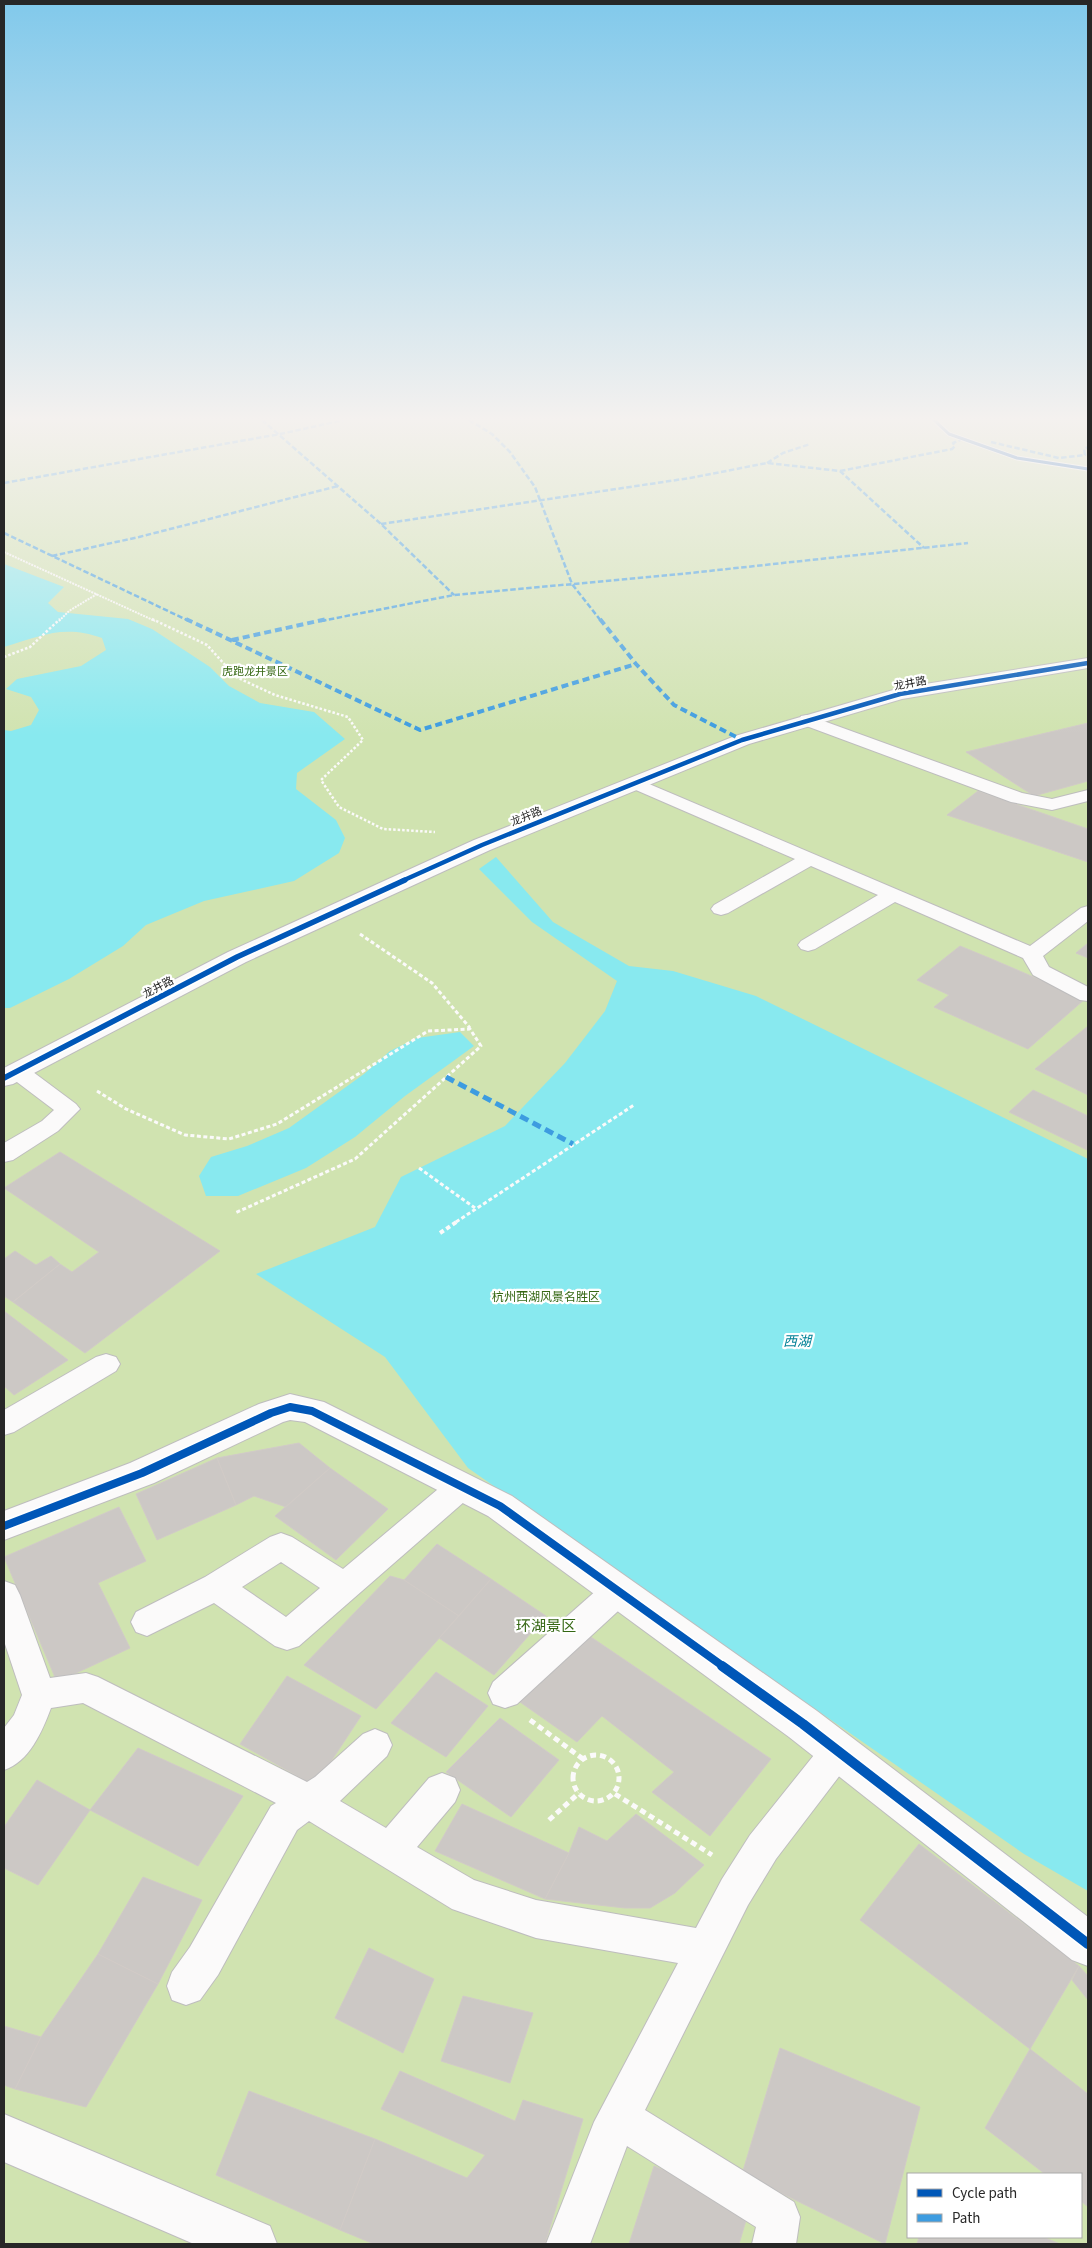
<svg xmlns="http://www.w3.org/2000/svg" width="1092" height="2248" viewBox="0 0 1092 2248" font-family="'Source Sans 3','Noto Sans SC',sans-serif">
  <rect width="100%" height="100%" fill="#e6dfdb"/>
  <path fill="#d0e3b0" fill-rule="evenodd" d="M4 420H1088V2244H4ZM908 2174H1081V2237H908Z"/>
  <path fill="#88e9ef" d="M4 564 64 587 48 603 58 612 128 619 152 629 210 667 229 686 260 703 314 712 345 739 297 773 296 789 336 820 345 838 339 853 294 881 204 901 146 925 123 946 69 979 10 1008H4V730L11 731 31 725 39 710 31 697 6 689 17 679 81 666 106 650 102 638C64 624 40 636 4 647Z
    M496 857 553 922 629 966 673 971 756 996 1088 1159V1891L1024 1854 468 1468 385 1357 256 1274 375 1227 401 1177 505 1126 565 1063 605 1011 617 981 532 922 479 869Z
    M460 1032 474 1046 405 1096 355 1137 306 1168 238 1196H206L199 1176 211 1157 247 1146 289 1128 364 1074 390 1051 417 1038Z"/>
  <path fill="#ccc8c5" stroke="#d1cbc7" d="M1088 723V781L1034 796 966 752Z
    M978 791 1088 829V862L947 815Z
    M1088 943V958L1076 953Z
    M960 946 994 960 1085 999 1028 1049 934 1007 949 995 917 980Z
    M1088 1026V1095L1035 1069Z
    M1033 1090 1088 1116 1087 1150 1009 1112Z
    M60 1152 220 1251 85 1353 13 1302 60 1264 72 1272 99 1252 4 1188Z
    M15 1251 36 1265 51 1256 60 1264 13 1302 4 1296V1259Z
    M4 1311 68 1360 14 1395 4 1386Z
    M299 1443 330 1468 286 1507 254 1496 236 1505 217 1458Z
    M217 1458 236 1505 157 1540 136 1494Z
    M330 1468 388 1509 336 1560 275 1516Z
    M119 1507 146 1561 98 1583 130 1648 57 1682 4 1557Z
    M437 1544 491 1579 459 1616 404 1580Z
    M390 1576 404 1580 459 1616 376 1709 304 1665Z
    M491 1579 546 1616 494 1675 439 1638Z
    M585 1633 771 1759 710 1836 652 1792 674 1772 602 1716 577 1742 520 1702Z
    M436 1672 488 1706 446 1757 391 1723Z
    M287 1676 361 1716 315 1786 240 1744Z
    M500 1718 559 1760 511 1817 446 1772Z
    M138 1748 243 1796 198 1866 90 1810Z
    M37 1780 90 1810 38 1885 4 1868V1827Z
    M462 1804 569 1853 545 1899 435 1851Z
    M636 1814 704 1865 675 1893 650 1908H625L545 1899 569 1853 579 1827 607 1841Z
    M919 1844 1079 1966 1030 2049 860 1920Z
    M143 1877 202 1900 158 1984 98 1954Z
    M369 1948 434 1979 403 2053 335 2018Z
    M98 1954 158 1984 86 2107 15 2089 41 2037Z
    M1079 1966 1088 1976V2000L1072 1980Z
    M463 1996 533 2013 510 2083 441 2061Z
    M4 2026 41 2037 15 2089 4 2085Z
    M780 2048 920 2107 885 2244 742 2174Z
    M1030 2049 1088 2094V2207L1081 2201V2174H1045L985 2128Z
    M400 2071 515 2121 523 2100 583 2119 545 2244H374L340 2230 375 2139 467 2178 485 2155 381 2109Z
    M249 2091 375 2139 340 2230 216 2175Z
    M654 2166 750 2207 739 2244H629Z
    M919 2237H1043L1060 2244H917Z"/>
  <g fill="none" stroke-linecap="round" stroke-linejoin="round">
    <g stroke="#bebdbe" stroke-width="2">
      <path id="lane" d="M807 715 1022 793 1052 799 1088 790V801L1052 810 1011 802 801 724 799 720 801 716Z
        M635 778 1030 946 1081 908 1088 906V921L1043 956 1049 967 1088 987V1001L1080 1000 1033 975 1023 958 895 902 815 949 808 951 801 949 798 945 801 941 878 895 811 866 728 913 721 915 714 913 711 909 714 905 795 859 629 787 626 783 629 779Z
        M17 1064 25 1066 76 1104 80 1109 58 1131 13 1160 4 1162V1143L42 1121 54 1110 9 1076 6 1071 9 1066Z
        M106 1354 116 1357 120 1364 116 1371 14 1432 4 1435V1410L96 1357Z
        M461 1475 472 1479 476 1487 472 1495 299 1646 287 1650 275 1646 214 1603 147 1636 136 1632 131 1622 136 1612 205 1577 270 1537 281 1533 292 1537 343 1569 450 1479ZM281 1562 320 1588 286 1617 242 1587Z
        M618 1577 629 1581 634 1591 629 1601 517 1704 505 1708 493 1704 488 1693 493 1682 607 1581Z
        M4 1581 15 1585 20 1595 50 1678 86 1673 98 1677 307 1782 315 1777 363 1734 375 1729 387 1734 392 1745 387 1756 340 1801 386 1828 429 1778 442 1773 455 1778 460 1790 455 1802 417 1847 474 1880 536 1900 696 1928 722 1879 750 1835 826 1740 838 1735 850 1740 855 1751 850 1762 776 1859 748 1905 645 2110 794 2202 800 2217 796 2244H752L756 2227 627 2146 590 2244H546L594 2122 678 1963 536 1938 452 1909 309 1821 297 1830 218 1975 200 2000 186 2005 172 2000 167 1986 172 1972 190 1947 271 1806 276 1803 83 1703 51 1708C42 1732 29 1762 4 1770V1728L14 1715 22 1695 4 1641Z"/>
    </g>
    <g stroke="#bebdbe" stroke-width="2">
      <path id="street" d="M290 1394 324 1402 512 1496 817 1711 1088 1917V1966L1072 1960 789 1737 488 1516 305 1422 290 1420 283 1422 154 1483 4 1540V1511L130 1463 259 1404Z
        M4 2114 270 2226 277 2244H194L4 2162Z"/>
    </g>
    <g stroke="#bebdbe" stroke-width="2">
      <path id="secondary" d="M1088 658V668L902 699 749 744 490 850 246 962 13 1084 4 1086V1068L228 952 474 840 735 736 900 688Z"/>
    </g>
    <path stroke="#fbfafa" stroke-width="2" stroke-dasharray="2 1" stroke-linecap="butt" d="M4 552 155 621
      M59 621 69 611 97 594"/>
    <path stroke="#fbfafa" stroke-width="2.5" stroke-dasharray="2.5 2" stroke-linecap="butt" d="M152 619 207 645 236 677 275 695 348 717 363 740 321 780 339 807 383 829 435 832
      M4 657 30 647 60 619"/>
    <path stroke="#fbfafa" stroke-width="3" stroke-dasharray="4 2.5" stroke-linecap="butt" d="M360 934 432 983 470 1028
      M97 1091 126 1109 185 1135 229 1139 277 1124 428 1031 470 1029 481 1046 355 1159 235 1213
      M419 1168 475 1208
      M456 1222 634 1105"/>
    <path stroke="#fbfafa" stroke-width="4" stroke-dasharray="4.5 3" stroke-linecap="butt" d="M440 1233 458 1221"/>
    <path stroke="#fbfafa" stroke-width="5" stroke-dasharray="6 4" stroke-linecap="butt" d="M530 1720 583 1759
      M573 1778a23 23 0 1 1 46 0a23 23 0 1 1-46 0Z
      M615 1794 712 1855
      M549 1820 579 1793"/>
    <use href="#lane" fill="#fbfafa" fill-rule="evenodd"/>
    <use href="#street" fill="#fbfafa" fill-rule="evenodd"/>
    <use href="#secondary" fill="#fbfafa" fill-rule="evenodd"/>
    <path stroke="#3d9ce0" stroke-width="2.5" stroke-dasharray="5.5 2.5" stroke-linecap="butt" d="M262 420 381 524 454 595
      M469 420 492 434 510 452 535 487 572 584 601 621
      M991 442 1059 458 1085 455 1084 449 1088 447
      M767 463 783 453 810 444
      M840 471 952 449 955 446 953 443 962 439
      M4 483 280 434 344 420
      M381 524 690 478 767 463 840 471 924 548
      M4 533 189 621
      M52 556 139 537 338 486
      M321 621 454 595 681 574 968 543"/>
    <path stroke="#3d9ce0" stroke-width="4" stroke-dasharray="7 4" stroke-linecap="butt" d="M186 619 420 730 636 664
      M600 619 636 664 674 705 742 740
      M232 640 327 619"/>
    <path stroke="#3d9ce0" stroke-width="5" stroke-dasharray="9 5" stroke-linecap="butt" d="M446 1077 573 1144"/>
    <g stroke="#fff" stroke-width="5">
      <path id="cycleway-far4" d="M934 420 949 434 1017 458 1088 469"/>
    </g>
    <g stroke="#fff" stroke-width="7">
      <path id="cycleway-far3" d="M402 881 482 845 742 740 900 694 1088 663"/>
    </g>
    <g stroke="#fff" stroke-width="9">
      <path id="cycleway-far2" d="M4 1078 237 957 405 880"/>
    </g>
    <g stroke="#fff" stroke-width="11">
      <path id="cycleway-far1" d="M4 1526 142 1473 271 1413 290 1407 312 1411 500 1506 724 1667"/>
    </g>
    <g stroke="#fff" stroke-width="13">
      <path id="cycleway" d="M722 1666 803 1724 1088 1944"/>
    </g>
    <use href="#cycleway-far4" stroke="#0057b8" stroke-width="3"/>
    <use href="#cycleway-far3" stroke="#0057b8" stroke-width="4.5"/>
    <use href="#cycleway-far2" stroke="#0057b8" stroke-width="5.5"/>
    <use href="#cycleway-far1" stroke="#0057b8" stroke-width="8"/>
    <use href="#cycleway" stroke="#0057b8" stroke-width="10"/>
  </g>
  <linearGradient id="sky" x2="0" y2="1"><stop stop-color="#81c9eb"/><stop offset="0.57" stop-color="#f4f1ef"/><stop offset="1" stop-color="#f4f1ef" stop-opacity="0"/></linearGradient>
  <rect width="1092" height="735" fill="url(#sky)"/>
  <g text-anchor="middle" stroke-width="4.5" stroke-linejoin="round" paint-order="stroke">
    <g font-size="11" fill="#356713" stroke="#fff">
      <text x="255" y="675">虎跑龙井景区</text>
    </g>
    <g font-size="11" fill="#272727" stroke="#fff">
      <text transform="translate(910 683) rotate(-11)" y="4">龙井路</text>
      <text transform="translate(526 816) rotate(-22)" y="4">龙井路</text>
      <text transform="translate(158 987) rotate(-28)" y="4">龙井路</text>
    </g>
    <g font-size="12" fill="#356713" stroke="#fff">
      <text x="546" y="1301">杭州西湖风景名胜区</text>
    </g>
    <g font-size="14" font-style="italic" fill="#048297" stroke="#fff">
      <text x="797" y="1346">西湖</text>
    </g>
    <g font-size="15" fill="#356713" stroke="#fff">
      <text x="546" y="1631">环湖景区</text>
    </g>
  </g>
  <rect width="1092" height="2248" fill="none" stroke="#272727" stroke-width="10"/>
  <rect x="907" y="2173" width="175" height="65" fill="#ffffff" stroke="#a9a9a9"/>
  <rect x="917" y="2189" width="25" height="8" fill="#0057b8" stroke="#a9a9a9"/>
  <text x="952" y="2198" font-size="15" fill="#272727">Cycle path</text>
  <rect x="917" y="2214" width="25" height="8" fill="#3d9ce0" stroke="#a9a9a9"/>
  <text x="952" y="2223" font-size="15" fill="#272727">Path</text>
</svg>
